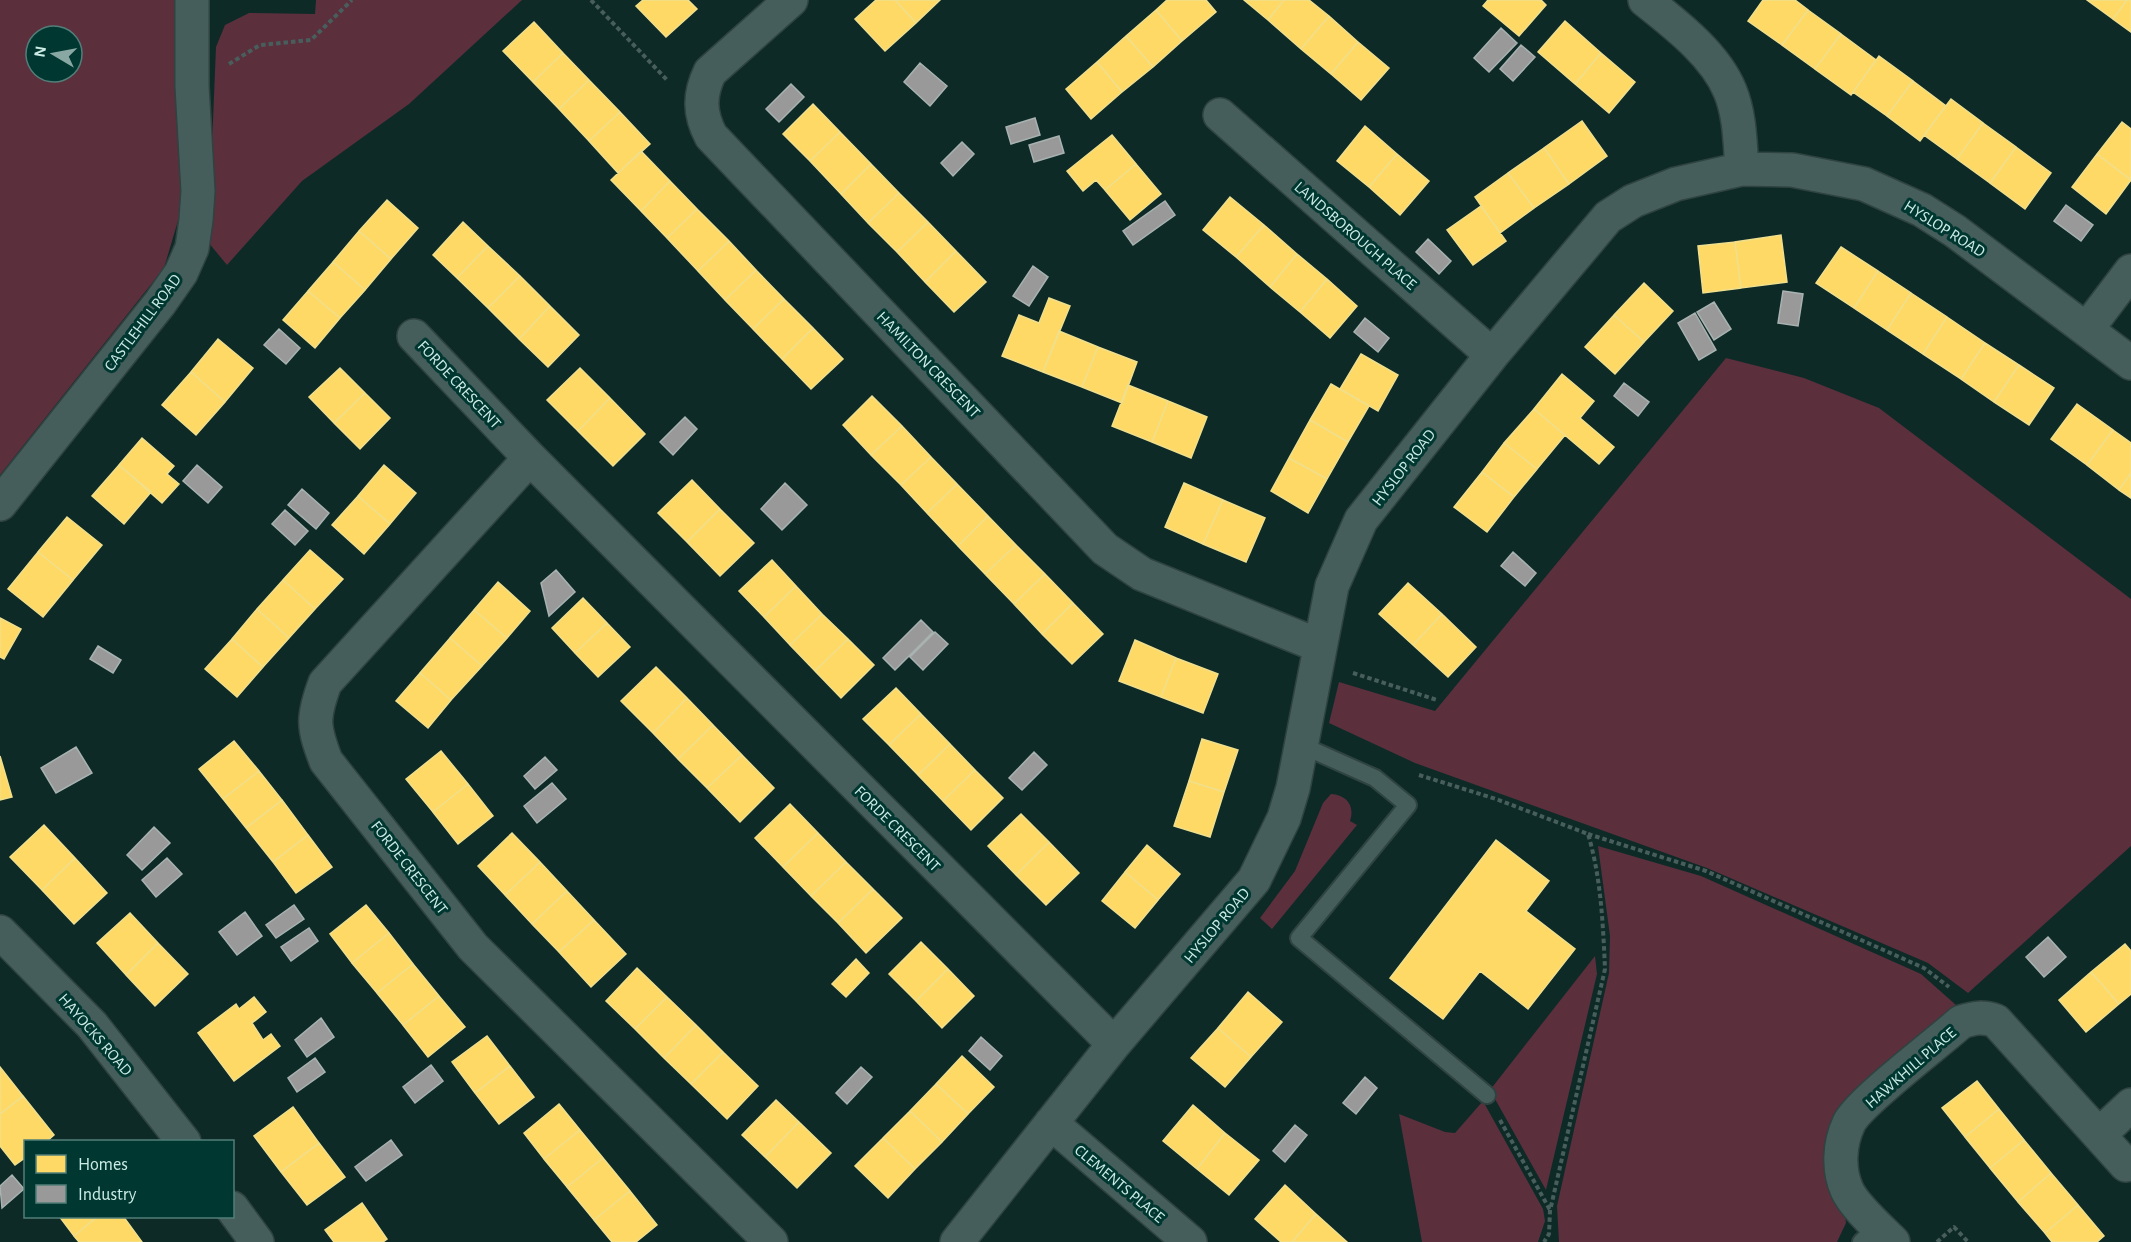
<svg xmlns="http://www.w3.org/2000/svg" width="2131" height="1242" viewBox="0 0 2131 1242" font-family="'Alegreya Sans',sans-serif">
  <rect width="100%" height="100%" fill="#0d2a27"/>
  <path fill="#5b2f3c" fill-rule="evenodd" d="M0 0H178L183 204 164 268 0 475ZM36 36H72V72H36Z
    M316 0H522L409 104 302 181 227 265 208 242 216 47 225 25 249 13 315 14Z
    M1726 358 1804 378 1879 408 2131 599V846L1968 993 1928 963 1707 868 1415 763 1329 723 1339 682 1435 711Z
    M1331 794C1347 795 1355 806 1350 821L1357 825 1272 929 1260 918 1295 871 1323 803Z
    M1598 846 1701 876 1921 974 1956 1005 1862 1084 1835 1117 1846 1223 1837 1242H1559L1557 1206 1609 973 1610 936Z
    M1595 956 1597 974 1546 1190 1490 1090Z
    M1483 1101 1543 1209 1545 1221 1538 1242H1422L1399 1114 1445 1132 1455 1133Z"/>
  <path fill="#ffd966" stroke="#f0df8c" stroke-width="1.5" d="M643 0H688L697 9 666 37 636 6Z
    M876 0H895L916 23 885 51 855 19Z
    M895 0H940L916 23Z
    M1167 0H1206L1216 12 1182 41 1156 10Z
    M1244 0H1284L1268 20Z
    M1284 0H1309L1329 16 1301 49 1268 20Z
    M1488 0H1541L1546 5 1519 36 1483 6Z
    M1763 0H1795L1808 10 1782 45 1748 21Z
    M2087 0H2127L2113 19Z
    M2127 0H2131V32L2113 19Z
    M1156 10 1182 41 1153 67 1126 36Z
    M1808 10 1841 34 1815 69 1782 45Z
    M1329 16 1358 42 1331 74 1301 49Z
    M1565 21 1601 53 1575 84 1538 52Z
    M534 22 563 53 533 82 503 51Z
    M1841 34 1876 60 1851 95 1815 69Z
    M1126 36 1153 67 1122 92 1097 62Z
    M1358 42 1389 68 1361 100 1331 74Z
    M563 53 589 80 559 109 533 82Z
    M1601 53 1635 82 1609 113 1575 84Z
    M1879 56 1913 81 1887 116 1853 92Z
    M1097 62 1122 92 1091 119 1066 89Z
    M589 80 620 112 589 141 559 109Z
    M1913 81 1946 106 1920 141 1887 116Z
    M1951 99 1983 123 1957 159 1924 135Z
    M813 104 840 132 810 161 783 134Z
    M620 112 650 144 618 173 589 141Z
    M1582 121 1607 156 1569 184 1544 148Z
    M2122 122 2131 129V180L2097 154Z
    M1983 123 2016 147 1990 183 1957 159Z
    M1365 126 1397 154 1369 187 1337 161Z
    M840 132 871 164 841 194 810 161Z
    M1112 135 1136 164 1105 190 1096 180 1083 191 1067 171Z
    M2016 147 2051 173 2025 209 1990 183Z
    M1544 148 1569 184 1534 208 1508 173Z
    M641 151 670 181 641 211 611 180Z
    M1397 154 1429 181 1400 215 1369 187Z
    M2097 154 2131 180 2106 214 2072 187Z
    M871 164 899 193 868 223 841 194Z
    M1136 164 1161 194 1130 220 1105 190Z
    M1508 173 1534 208 1500 233 1475 197Z
    M670 181 697 209 667 238 641 211Z
    M899 193 928 222 897 252 868 223Z
    M1230 197 1264 225 1236 257 1203 230Z
    M387 200 418 228 391 259 359 231Z
    M1481 206 1506 241 1473 265 1447 230Z
    M697 209 729 241 698 271 667 238Z
    M463 222 488 246 457 278 433 255Z
    M928 222 956 251 925 282 897 252Z
    M1264 225 1297 254 1270 287 1236 257Z
    M359 231 391 259 365 290 333 262Z
    M1781 235 1787 282 1741 288 1735 242Z
    M729 241 756 270 725 300 698 271Z
    M1735 242 1741 288 1703 293 1698 246Z
    M488 246 520 276 488 308 457 278Z
    M1841 247 1878 271 1854 308 1816 283Z
    M956 251 986 282 954 312 925 282Z
    M1297 254 1327 279 1300 312 1270 287Z
    M333 262 365 290 340 318 308 291Z
    M756 270 784 299 753 329 725 300Z
    M1878 271 1911 293 1887 330 1854 308Z
    M520 276 550 306 519 339 488 308Z
    M1327 279 1357 306 1330 338 1300 312Z
    M1644 283 1673 311 1644 342 1614 315Z
    M308 291 340 318 315 348 283 320Z
    M1911 293 1947 317 1923 354 1887 330Z
    M1049 298 1070 306 1043 372 1002 356 1019 315 1039 323Z
    M784 299 813 328 782 359 753 329Z
    M550 306 579 335 548 367 519 339Z
    M1614 315 1644 342 1615 374 1585 347Z
    M1947 317 1985 343 1961 379 1923 354Z
    M813 328 843 359 811 389 782 359Z
    M1059 331 1098 347 1082 387 1043 372Z
    M218 339 253 368 225 402 191 372Z
    M1985 343 2019 365 1994 402 1961 379Z
    M1098 347 1137 362 1122 403 1082 387Z
    M1361 354 1398 375 1378 411 1340 389Z
    M2019 365 2054 388 2029 425 1994 402Z
    M340 368 365 393 334 423 309 397Z
    M580 368 610 398 578 431 547 400Z
    M191 372 225 402 196 435 162 405Z
    M1562 374 1594 401 1580 418 1614 447 1599 464 1534 409Z
    M1331 384 1369 406 1348 442 1310 420Z
    M1128 385 1168 401 1152 442 1112 426Z
    M365 393 390 418 360 449 334 423Z
    M872 396 902 426 871 455 843 425Z
    M610 398 645 434 613 466 578 431Z
    M1168 401 1207 417 1191 458 1152 442Z
    M2077 404 2113 430 2087 465 2051 439Z
    M1534 409 1565 435 1537 469 1504 443Z
    M1310 420 1348 442 1327 479 1289 458Z
    M902 426 931 457 901 485 871 455Z
    M2113 430 2131 443V473L2119 490 2087 465Z
    M142 438 174 466 167 474 179 484 162 503 119 465Z
    M1504 443 1537 469 1514 497 1482 472Z
    M931 457 957 484 927 513 901 485Z
    M1289 458 1327 479 1308 513 1271 491Z
    M119 465 151 492 124 524 92 496Z
    M384 465 416 493 390 524 358 496Z
    M1482 472 1514 497 1487 532 1454 507Z
    M2131 473V498L2119 490Z
    M692 480 720 509 687 542 658 513Z
    M1184 483 1223 500 1203 544 1165 527Z
    M957 484 988 516 958 546 927 513Z
    M358 496 390 524 364 554 332 525Z
    M1223 500 1265 518 1246 562 1203 544Z
    M720 509 754 543 720 576 687 542Z
    M988 516 1016 545 985 574 958 546Z
    M67 517 102 545 73 580 38 552Z
    M1016 545 1045 574 1014 604 985 574Z
    M310 550 343 579 315 609 283 580Z
    M38 552 73 580 43 617 8 589Z
    M772 560 796 586 764 617 739 591Z
    M1045 574 1073 603 1042 634 1014 604Z
    M283 580 315 609 289 638 257 609Z
    M498 582 530 611 507 638 474 610Z
    M1408 583 1442 614 1413 645 1379 614Z
    M796 586 822 614 790 645 764 617Z
    M583 598 607 623 575 653 552 628Z
    M1073 603 1103 634 1072 664 1042 634Z
    M257 609 289 638 263 667 232 639Z
    M474 610 507 638 482 666 450 638Z
    M822 614 848 639 815 671 790 645Z
    M1442 614 1476 647 1448 677 1413 645Z
    M0 618 21 629 4 659 0 657Z
    M607 623 630 647 598 677 575 653Z
    M450 638 482 666 451 700 420 673Z
    M232 639 263 667 237 697 205 669Z
    M848 639 874 665 841 698 815 671Z
    M1135 640 1176 658 1161 697 1119 681Z
    M1176 658 1218 674 1203 713 1161 697Z
    M656 667 687 698 653 733 621 701Z
    M420 673 451 700 428 728 396 701Z
    M896 688 921 714 889 745 863 719Z
    M687 698 713 725 678 759 653 733Z
    M921 714 950 744 918 775 889 745Z
    M713 725 742 755 707 788 678 759Z
    M1202 739 1238 750 1224 792 1189 781Z
    M234 741 259 771 223 799 199 769Z
    M950 744 975 770 943 801 918 775Z
    M441 751 468 784 433 812 406 779Z
    M742 755 774 788 740 822 707 788Z
    M0 756 12 797 0 800Z
    M975 770 1003 798 971 830 943 801Z
    M259 771 282 800 246 828 223 799Z
    M1189 781 1224 792 1210 837 1174 826Z
    M468 784 493 816 458 844 433 812Z
    M282 800 308 835 273 862 246 828Z
    M790 804 818 833 783 867 755 838Z
    M1021 814 1049 842 1016 875 988 846Z
    M44 825 75 858 42 890 10 857Z
    M512 833 540 862 505 895 478 866Z
    M818 833 846 862 811 896 783 867Z
    M308 835 332 867 296 893 273 862Z
    M1496 840 1549 881 1526 911 1575 949 1528 1009 1480 971 1443 1019 1390 978Z
    M1049 842 1079 873 1046 905 1016 875Z
    M1147 845 1180 874 1158 900 1125 872Z
    M75 858 107 893 74 924 42 890Z
    M540 862 567 891 532 924 505 895Z
    M846 862 873 889 838 923 811 896Z
    M1125 872 1158 900 1135 928 1102 901Z
    M873 889 902 918 866 953 838 923Z
    M567 891 594 920 559 952 532 924Z
    M366 905 389 933 352 963 330 934Z
    M130 913 158 943 126 975 97 943Z
    M594 920 626 954 591 987 559 952Z
    M389 933 413 964 377 993 352 963Z
    M921 942 948 969 916 1001 889 974Z
    M158 943 188 974 155 1006 126 975Z
    M2125 944 2131 951V994L2119 1004 2091 972Z
    M856 959 869 973 846 997 832 984Z
    M413 964 439 996 403 1025 377 993Z
    M637 968 667 997 635 1029 606 1001Z
    M948 969 974 996 942 1028 916 1001Z
    M2091 972 2119 1004 2086 1032 2059 1000Z
    M1248 992 1282 1022 1251 1057 1218 1028Z
    M439 996 465 1027 428 1057 403 1025Z
    M254 997 266 1012 252 1023 263 1040 271 1034 280 1046 234 1081 198 1033 236 1004 239 1009Z
    M667 997 696 1025 664 1058 635 1029Z
    M696 1025 723 1052 691 1084 664 1058Z
    M1218 1028 1251 1057 1225 1087 1191 1058Z
    M487 1036 510 1066 475 1093 452 1062Z
    M723 1052 758 1086 727 1119 691 1084Z
    M962 1056 994 1087 968 1114 936 1084Z
    M510 1066 534 1097 499 1124 475 1093Z
    M0 1067 23 1096 0 1114Z
    M1977 1081 1999 1109 1965 1137 1942 1108Z
    M936 1084 968 1114 942 1142 910 1111Z
    M23 1096 54 1135 46 1142H26V1157L15 1165 0 1146V1114Z
    M776 1100 799 1122 765 1157 742 1135Z
    M559 1104 580 1130 544 1159 524 1133Z
    M1193 1105 1225 1133 1197 1169 1163 1141Z
    M293 1107 319 1143 281 1172 254 1136Z
    M1999 1109 2024 1140 1990 1168 1965 1137Z
    M910 1111 942 1142 915 1169 883 1138Z
    M799 1122 831 1153 797 1188 765 1157Z
    M580 1130 603 1158 567 1187 544 1159Z
    M1225 1133 1259 1160 1229 1195 1197 1169Z
    M883 1138 915 1169 888 1198 855 1166Z
    M2024 1140 2051 1173 2018 1202 1990 1168Z
    M319 1143 345 1177 307 1205 281 1172Z
    M603 1158 630 1191 594 1220 567 1187Z
    M2051 1173 2078 1205 2045 1233 2018 1202Z
    M1285 1185 1316 1214 1292 1242H1281L1255 1219Z
    M630 1191 657 1225 636 1242H612L594 1220Z
    M362 1203 387 1239 383 1242H334L325 1230Z
    M2078 1205 2104 1236 2097 1242H2052L2045 1233Z
    M1316 1214 1347 1242H1292Z
    M59 1216H98L74 1236Z
    M98 1216H123L142 1242H79L74 1236Z"/>
  <path fill="#999" stroke="#a8b2b0" stroke-width="1.5" d="M1501 28 1517 43 1489 72 1474 58Z
    M1521 45 1535 57 1513 81 1500 69Z
    M920 63 947 86 930 106 904 82Z
    M791 84 804 97 779 122 766 109Z
    M1035 118 1040 135 1011 144 1006 127Z
    M1059 136 1064 153 1034 162 1029 145Z
    M962 142 974 154 953 176 941 163Z
    M1165 201 1175 215 1133 245 1123 231Z
    M2066 205 2093 225 2081 241 2054 221Z
    M1428 239 1451 261 1439 274 1416 252Z
    M1033 266 1048 277 1029 306 1013 296Z
    M1783 291 1803 294 1798 326 1778 323Z
    M1714 302 1731 329 1714 340 1697 312Z
    M1695 313 1716 350 1699 360 1678 323Z
    M1365 318 1389 338 1378 352 1354 332Z
    M279 329 300 348 286 364 264 345Z
    M1624 383 1649 402 1638 416 1614 396Z
    M685 417 697 429 673 455 660 442Z
    M197 465 222 487 208 503 183 481Z
    M785 483 807 505 782 530 761 509Z
    M302 489 329 513 316 529 288 505Z
    M285 510 308 531 295 545 272 524Z
    M1513 552 1536 573 1525 586 1501 566Z
    M556 570 575 592 549 616 541 583Z
    M921 620 933 632 895 670 883 658Z
    M935 632 948 644 923 670 910 657Z
    M98 646 121 660 113 673 90 659Z
    M76 747 92 773 56 793 41 768Z
    M1034 752 1047 765 1022 790 1009 778Z
    M545 757 557 770 535 789 524 776Z
    M552 783 566 799 537 823 524 806Z
    M154 827 170 843 142 870 127 855Z
    M167 858 182 874 156 897 142 880Z
    M294 905 304 919 276 938 266 925Z
    M245 912 262 936 237 955 219 932Z
    M309 928 318 941 291 961 281 947Z
    M2048 937 2066 957 2044 977 2026 957Z
    M321 1018 334 1037 307 1057 295 1040Z
    M981 1037 1002 1056 990 1070 969 1051Z
    M315 1058 325 1072 297 1092 288 1078Z
    M431 1065 443 1081 415 1103 403 1087Z
    M861 1067 872 1077 847 1104 836 1093Z
    M1365 1077 1377 1088 1356 1114 1343 1103Z
    M1295 1125 1307 1135 1285 1162 1273 1151Z
    M391 1140 402 1155 366 1181 355 1167Z
    M12 1175 24 1189 2 1208 0 1186Z"/>
  <g fill="none" stroke-linecap="round" stroke-linejoin="round">
    <g stroke="#2f4340" stroke-width="20">
      <path id="service" d="M1301 745 1375 778 1408 805 1299 938 1487 1095
        M1861 1242 1878 1226"/>
    </g>
    <g stroke="#2f4340" stroke-width="36">
      <path id="minor" d="M791 0 710 72C699 95 699 113 711 136L1105 549 1142 574 1320 646
        M1645 0C1675 24 1715 54 1730 91 1740 115 1740 143 1742 169
        M1220 115 1492 355
        M2087 329 2131 271
        M414 336 530 458 1114 1044
        M530 458 325 683C312 718 313 727 326 761L473 947 771 1242
        M0 504 160 303 181 273 192 248 196 220 198 191 192 86V0
        M0 932 92 1025 184 1142
        M1051 1123 1190 1242
        M2100 1134 2131 1105
        M232 1208 257 1242
        M957 1242 1114 1044 1254 880 1284 818 1293 788 1332 586 1361 520 1492 355 1608 217 1633 201 1676 184 1742 169 1792 170 1864 184 1922 210 1955 231 2131 363
        M1893 1242C1880 1229 1854 1206 1847 1190 1838 1170 1839 1144 1849 1123 1859 1102 1939 1042 1961 1022 1974 1018 1983 1016 1996 1021L2126 1165"/>
    </g>
    <path stroke="#485e5c" stroke-width="4" stroke-dasharray="4.5 3" stroke-linecap="butt" d="M591 0 667 80
      M229 64 260 45 311 40 352 0
      M1353 673 1437 700
      M1419 775 1496 799 1588 834C1601 877 1603 924 1605 969L1550 1211 1549 1234 1544 1242
      M1588 834 1706 871 1924 968 1949 987
      M1500 1120 1550 1210
      M1937 1242 1954 1227 1968 1242"/>
    <use href="#service" stroke="#455e5b" stroke-width="16"/>
    <use href="#minor" stroke="#455e5b" stroke-width="33"/>
  </g>
  <g text-anchor="middle" stroke-width="6" stroke-linejoin="round" paint-order="stroke">
    <g font-size="16" fill="#ccece6" stroke="#003731">
      <text transform="translate(1945 228) rotate(32)" y="6">HYSLOP ROAD</text>
      <text transform="translate(1356 235) rotate(41)" y="6">LANDSBOROUGH PLACE</text>
      <text transform="translate(142 322) rotate(-53)" y="6">CASTLEHILL ROAD</text>
      <text transform="translate(929 364) rotate(46)" y="6">HAMILTON CRESCENT</text>
      <text transform="translate(460 384) rotate(47)" y="6">FORDE CRESCENT</text>
      <text transform="translate(1403 467) rotate(-52)" y="6">HYSLOP ROAD</text>
      <text transform="translate(898 828) rotate(45)" y="6">FORDE CRESCENT</text>
      <text transform="translate(410 867) rotate(52)" y="6">FORDE CRESCENT</text>
      <text transform="translate(1216 925) rotate(-50)" y="6">HYSLOP ROAD</text>
      <text transform="translate(96 1034) rotate(49)" y="6">HAYOCKS ROAD</text>
      <text transform="translate(1910 1067) rotate(-41)" y="6">HAWKHILL PLACE</text>
      <text transform="translate(1120 1183) rotate(40)" y="6">CLEMENTS PLACE</text>
    </g>
  </g>
  <rect x="24" y="1140" width="210" height="78" fill="#003731" stroke="#527f79" stroke-width="1.5"/>
  <rect x="36" y="1155" width="30" height="18" fill="#ffd966" stroke="#527f79" stroke-width="1.5"/>
  <text x="78" y="1170" font-size="18" fill="#ccece6">Homes</text>
  <rect x="36" y="1185" width="30" height="18" fill="#999999" stroke="#527f79" stroke-width="1.5"/>
  <text x="78" y="1200" font-size="18" fill="#ccece6">Industry</text>
  <g transform="translate(54 54) rotate(280)"><circle r="28" fill="#003731" stroke="#527f79" stroke-width="1.5"/>
  <path d="M0-4.5L10 22L0 15L-10 22Z" fill="#89a8a3"/>
  <text y="-9" font-size="16" font-weight="bold" text-anchor="middle" fill="#ccece6">N</text>
  </g>
</svg>
